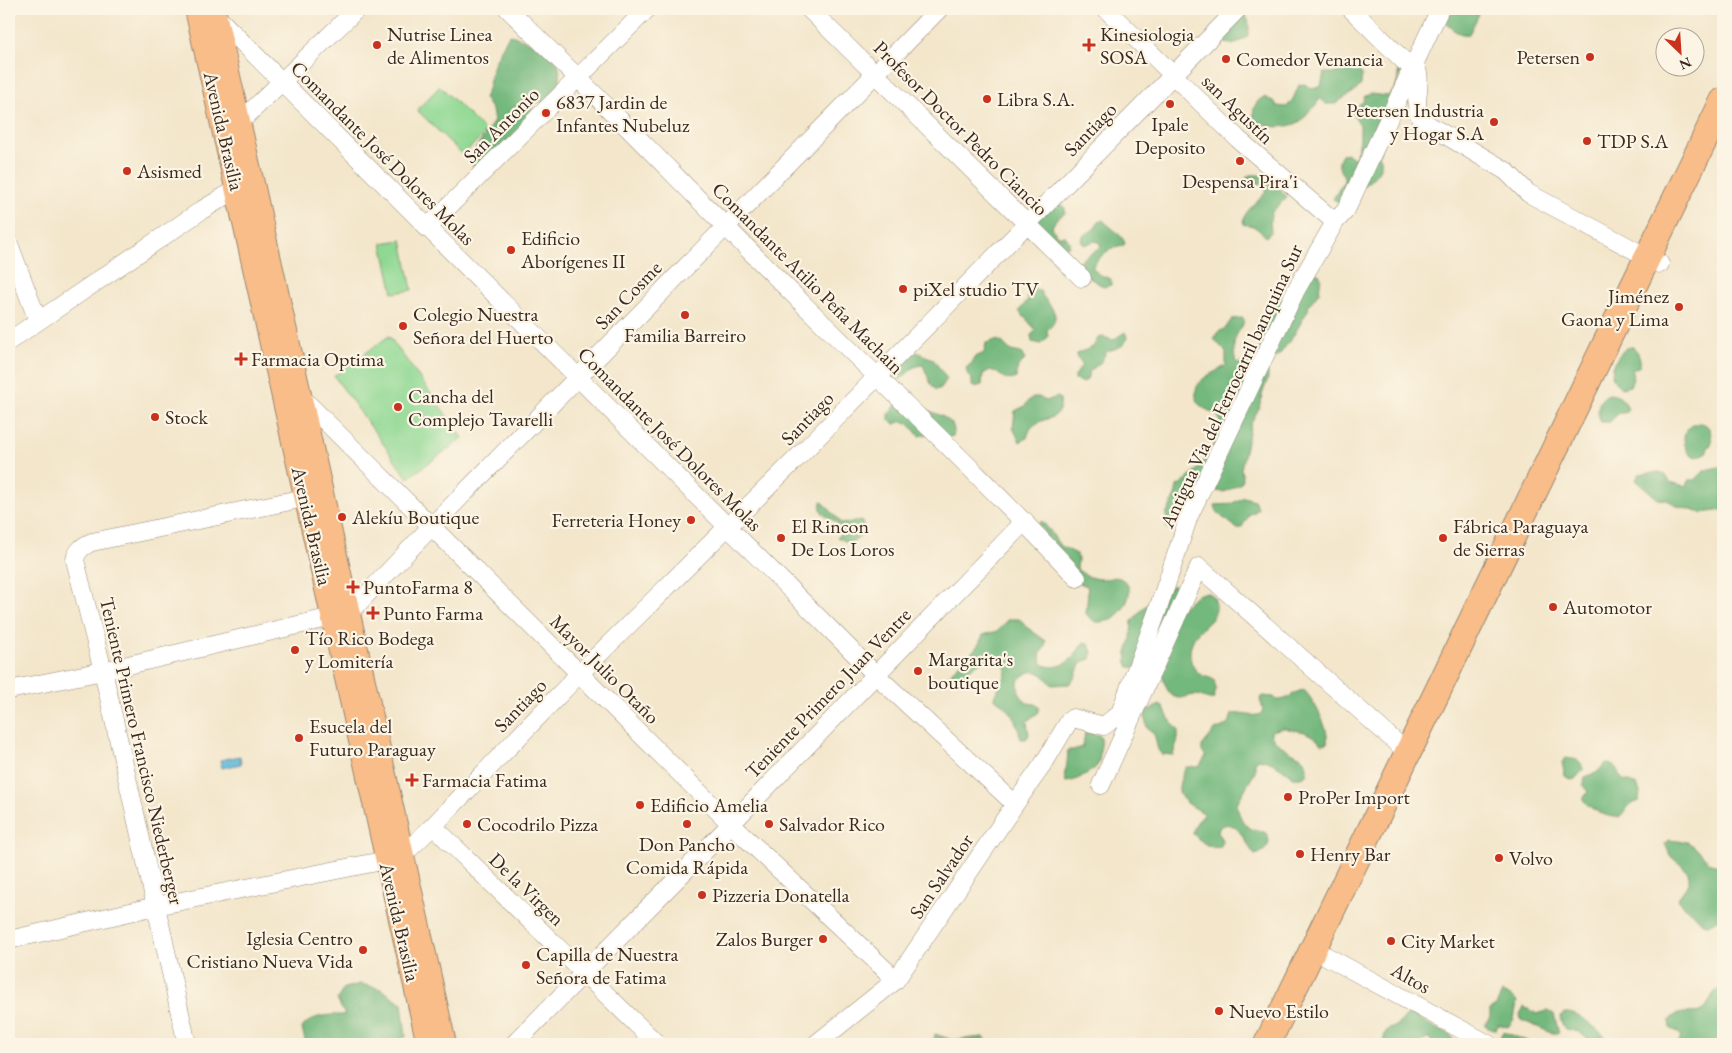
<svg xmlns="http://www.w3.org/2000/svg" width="1732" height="1053" viewBox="0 0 1732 1053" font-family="'EB Garamond',serif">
  <rect width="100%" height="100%" fill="#fcf5e5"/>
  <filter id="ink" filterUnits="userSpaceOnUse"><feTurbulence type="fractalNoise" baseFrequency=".02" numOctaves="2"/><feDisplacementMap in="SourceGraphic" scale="10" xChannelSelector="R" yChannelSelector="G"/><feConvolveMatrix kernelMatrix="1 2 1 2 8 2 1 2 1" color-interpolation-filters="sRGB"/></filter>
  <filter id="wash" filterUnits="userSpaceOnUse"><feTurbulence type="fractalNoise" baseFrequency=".0096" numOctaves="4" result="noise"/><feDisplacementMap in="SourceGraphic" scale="20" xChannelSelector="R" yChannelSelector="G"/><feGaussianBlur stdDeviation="1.12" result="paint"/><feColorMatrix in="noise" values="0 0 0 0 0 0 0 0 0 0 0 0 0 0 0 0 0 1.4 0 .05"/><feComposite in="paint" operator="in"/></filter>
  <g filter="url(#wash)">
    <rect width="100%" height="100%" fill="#f3e6cb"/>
    <path fill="#8fd893" stroke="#658158" d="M440 86 486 132 463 155 417 110Z
      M402 240 412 290 393 293 382 243Z
      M389 336 463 438 408 478 334 376Z"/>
    <path fill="#73b87d" stroke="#57714e" d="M1452 9H1479L1478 16 1469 34C1458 36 1448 27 1443 18Z
      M1242 13C1250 18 1250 27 1248 35 1243 42 1233 45 1225 43L1217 30Z
      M509 35C520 36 550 52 557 62 560 67 560 78 561 85L543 102 534 103 526 125 480 177 472 164 474 151 494 121 492 110 484 98C488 91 489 86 490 79 492 65 502 47 509 35Z
      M1349 68 1359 70 1362 75 1361 85C1354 94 1344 96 1336 104H1326L1319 98 1316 106C1308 109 1306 118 1299 122 1287 129 1262 129 1254 117 1252 108 1256 101 1264 97L1275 102 1277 106 1287 107 1293 99 1299 85 1304 84 1313 89 1321 86 1324 73H1335Z
      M1402 69 1379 155C1391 172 1355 191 1343 200L1338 202 1333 199 1344 181V176C1338 170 1337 161 1342 154L1347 153 1355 159 1360 140V125L1352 112 1354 108 1362 103 1365 96 1370 94 1389 96C1396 88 1399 82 1398 71Z
      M1250 175H1260L1272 180 1287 197 1272 212 1270 220 1271 232 1266 237C1260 231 1253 223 1244 225 1239 213 1261 201 1266 191L1263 184 1247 183 1246 178Z
      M1059 200 1065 208V213L1056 219 1052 227 1057 236H1065L1069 241V246L1062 248 1030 215Z
      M1103 220C1111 229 1120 232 1125 243L1123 246C1113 244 1099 257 1093 266V268L1098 274 1111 279V285L1104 287 1090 278 1076 263 1101 247 1099 242 1095 241 1084 245 1081 240 1083 236 1094 229 1098 222Z
      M1313 272 1318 273 1321 277 1319 292 1309 305 1308 310 1295 333 1280 354 1272 360 1266 369 1268 373V378L1263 392 1259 408 1251 423 1241 469 1243 479 1241 483 1227 491 1222 492 1217 491 1212 482C1207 483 1201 484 1196 486 1172 497 1189 519 1172 529L1167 528 1166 515 1175 496 1177 486C1196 476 1222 443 1220 419 1215 412 1207 411 1201 406 1197 403 1196 400 1196 396 1194 377 1215 374 1226 365V352L1214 339 1218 332 1225 329 1232 319 1242 318 1244 319C1244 326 1240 328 1237 334 1232 343 1234 355 1236 364L1252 361 1260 348 1265 323 1273 309 1275 294 1280 293 1292 301Z
      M1033 288 1040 291C1044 301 1061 312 1053 324 1052 326 1049 328 1047 330L1048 337 1041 344 1032 342 1031 335 1036 330 1019 311 1028 300V290Z
      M1125 332 1127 337C1126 348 1115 348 1106 352L1101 362 1089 372 1087 380 1082 383 1075 379V376L1082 365 1076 354 1093 347 1098 338 1103 337 1113 340Z
      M996 340 1002 342 1011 351 1021 353 1025 360 1018 366 1016 378C1006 384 1000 372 990 370L983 374 982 385 974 387 972 386V380L968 376 966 368 972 363 975 357 984 353 986 343Z
      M1629 347H1633C1639 352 1641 359 1640 366L1632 370 1633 379 1630 386 1621 388C1618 385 1615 382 1613 378 1609 368 1620 350 1629 347Z
      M917 352 933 359 947 379 941 388 936 390 931 384 923 365C907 366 909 377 897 380L893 376C894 365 902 362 910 359L912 354Z
      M902 390 912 392C916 399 918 403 925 408 935 415 959 418 953 436L950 437 928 434 919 436 910 425 903 421 895 424 889 420V414L898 402Z
      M1609 394C1620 395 1625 400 1628 410L1625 413C1617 412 1615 417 1610 422H1601C1596 411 1597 399 1609 394Z
      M1034 397H1039L1045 401 1058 397 1060 399C1062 423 1044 415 1032 427 1029 430 1028 435 1027 438L1020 442 1013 428 1015 411 1025 406 1029 400Z
      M1699 423C1711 423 1712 435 1711 445L1709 446 1706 453 1697 457 1690 455C1681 443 1681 426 1699 423Z
      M1723 466V510L1702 513 1680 507 1667 500 1658 499 1636 480 1639 474 1660 472 1665 474 1670 482 1685 486 1689 480H1695L1705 470Z
      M1244 497 1254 500 1258 508 1255 512 1250 513 1242 527 1237 529C1230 520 1217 518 1215 505L1231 504Z
      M821 501 825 504 841 523C848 525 854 518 862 522L864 529C857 544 850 545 837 537L843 531C840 528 838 523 834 521 826 514 819 516 821 501Z
      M1042 521 1051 532 1060 546 1077 554 1078 559 1077 569C1084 575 1092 579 1101 579 1110 580 1115 574 1123 580 1138 590 1123 614 1110 620 1106 622 1099 622 1095 622L1086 614 1088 591 1087 586 1077 582 1038 524Z
      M1173 585 1176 589 1166 607 1167 612 1171 615C1182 610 1191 596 1203 593 1215 591 1219 607 1214 615 1211 622 1203 627 1198 632 1188 644 1186 664 1200 674 1203 677 1210 677 1214 680L1216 689 1214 699C1206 700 1202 695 1195 695 1189 695 1185 698 1180 698 1165 698 1164 677 1160 667H1129C1123 657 1129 648 1131 638 1132 632 1131 626 1132 621L1144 607Z
      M1009 619H1019L1023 622 1025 626 1046 641 1045 646 1040 655 1042 664C1055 671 1069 664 1077 652 1080 648 1080 646 1084 642L1089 644 1092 653 1091 659C1073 663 1082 674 1069 684L1052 685C1040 670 1033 667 1019 679 1016 689 1020 696 1027 703L1036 704 1039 707V712L1027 721 1029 735 1026 739H1021C1018 729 1015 716 1007 708 1003 703 998 703 994 697 997 688 1005 681 1006 672 1006 668 1005 665 1001 663 983 652 970 672 957 680L952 681 948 678C958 659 975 657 983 635L998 631Z
      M1304 690C1314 700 1330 730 1327 743L1322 744 1314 737 1305 732 1283 728 1271 731V736C1276 742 1284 748 1291 752 1302 757 1308 759 1307 773L1303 777H1293C1282 768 1274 762 1259 759L1255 762V772L1237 803C1237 811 1242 824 1250 828 1255 831 1261 830 1266 833 1273 843 1266 852 1255 855 1246 846 1237 814 1219 828L1218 833 1223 842 1220 847C1210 850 1201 841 1193 834 1193 825 1199 819 1205 814 1181 799 1171 798 1186 767H1199L1206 756 1202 752V746L1215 730 1229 724 1232 714C1242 712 1251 718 1261 714L1263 709 1260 700 1263 696 1274 697 1277 700C1289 701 1293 691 1304 690Z
      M1160 705 1164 708 1168 717 1178 730V739L1173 755 1161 754C1153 745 1160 736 1147 728L1145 716 1146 711Z
      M1085 732 1099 735C1103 741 1101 744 1100 751 1100 766 1097 768 1084 775 1078 779 1074 781 1066 782 1062 773 1067 771 1067 762 1068 758 1067 754 1068 750H1073L1083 747Z
      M1566 758C1576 760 1581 758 1583 770L1575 779 1571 780 1565 776 1562 762Z
      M1606 763C1620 766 1615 771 1623 780L1637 785 1640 792 1639 801C1635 802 1631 804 1628 807 1625 810 1625 814 1621 816 1611 821 1587 808 1583 799L1588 792 1583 785 1585 777 1596 773Z
      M1668 840 1687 842 1694 846 1710 863 1723 868V917C1717 921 1708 927 1701 922 1698 919 1696 915 1692 913 1687 909 1682 905 1677 900 1680 894 1686 889 1688 883 1694 869 1675 863 1670 855 1668 852 1667 847 1665 844Z
      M361 984 381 989 402 1003 406 1037 382 1044H306L302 1028C313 1014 329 1015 345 1015L337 1000 344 988Z
      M1718 989 1723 990V1044H1678L1681 1036 1678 1032 1670 1028 1669 1021C1679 1007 1694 1017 1703 1010 1710 1005 1710 995 1718 989Z
      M1502 993 1511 996 1517 1002 1514 1019 1508 1027 1498 1025 1496 1029 1488 1028 1485 1023 1490 1017V1010L1496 1006Z
      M1524 1007 1537 1014 1547 1011 1554 1014 1559 1033H1552L1521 1020 1520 1014Z
      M1565 1013C1579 1012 1595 1028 1605 1036L1602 1041H1590L1579 1032 1565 1029 1561 1022 1560 1016Z
      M1411 1014 1437 1029 1450 1034 1453 1040 1452 1044H1433L1429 1038 1417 1044H1383C1386 1022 1390 1033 1401 1022 1405 1018 1405 1016 1411 1014Z
      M1503 1032 1507 1033 1534 1044H1502L1501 1034Z
      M935 1034 952 1040 983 1037 992 1044H933Z"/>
    <path fill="#5eb7db" stroke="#4c707c" d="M240 756 241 764 222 768 220 760Z"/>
  </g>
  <g filter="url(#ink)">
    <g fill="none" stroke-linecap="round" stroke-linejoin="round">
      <g stroke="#978874" stroke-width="19">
        <path id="minor" d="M508 9C607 105 702 204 800 301 893 393 988 482 1077 578
          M809 9 1082 278
          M1106 9 1238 139 1335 222 1346 210 1440 9
          M1351 9 1405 62 1415 65C1425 83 1410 104 1422 121L1506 171 1528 193 1660 264
          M215 15 876 675 1015 804
          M231 126 239 123 357 9
          M427 228 647 9
          M9 244 38 321
          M9 341 202 210 237 189 247 185
          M298 396H300L731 824 896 980
          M9 690 103 671 349 613 431 527 939 9
          M1101 785 1199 567 1408 753
          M433 826 657 1044
          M9 940 156 906 387 860 403 855 433 826 580 673 799 456 1238 9
          M1313 949 1488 1044
          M187 1044 103 671 75 560C77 550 83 546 92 542L319 495
          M514 1044 731 824 1025 521
          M816 1044 896 980 1015 804 1044 763 1069 721 1073 718 1104 726 1120 713 1156 615 1189 516 1296 290 1335 222"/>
      </g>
      <g stroke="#978874" stroke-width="24">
        <path id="major" d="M196 9 428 1044
          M214 9 445 1044"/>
      </g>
      <g stroke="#978874" stroke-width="28">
        <path id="highway" d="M1267 1044 1723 101"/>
      </g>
      <use href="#minor" stroke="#fff" stroke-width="18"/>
      <use href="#major" stroke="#f8bd88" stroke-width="22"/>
      <use href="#highway" stroke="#f8bd88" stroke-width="26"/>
    </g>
  </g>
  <g fill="#c8321e" stroke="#fcf5e5" stroke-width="2">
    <circle cx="377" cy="45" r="5"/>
    <path d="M1086.5 37.5h5v5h5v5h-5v5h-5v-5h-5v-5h5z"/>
    <circle cx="1590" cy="57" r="5"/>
    <circle cx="1226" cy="59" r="5"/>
    <circle cx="987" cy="99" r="5"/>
    <circle cx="1170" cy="104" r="5"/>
    <circle cx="546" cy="113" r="5"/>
    <circle cx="1494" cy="122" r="5"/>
    <circle cx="1587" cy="141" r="5"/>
    <circle cx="1240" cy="161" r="5"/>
    <circle cx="127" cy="171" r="5"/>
    <circle cx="511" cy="250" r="5"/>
    <circle cx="903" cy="289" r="5"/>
    <circle cx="1679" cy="307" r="5"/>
    <circle cx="685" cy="315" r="5"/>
    <circle cx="403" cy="326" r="5"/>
    <path d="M238.5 351.5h5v5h5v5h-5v5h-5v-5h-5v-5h5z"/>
    <circle cx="398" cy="407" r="5"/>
    <circle cx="155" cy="417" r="5"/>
    <circle cx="342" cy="517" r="5"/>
    <circle cx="691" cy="520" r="5"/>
    <circle cx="781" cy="538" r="5"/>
    <circle cx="1443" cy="538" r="5"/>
    <path d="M350.5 579.5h5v5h5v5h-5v5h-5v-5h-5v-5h5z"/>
    <circle cx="1553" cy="607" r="5"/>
    <path d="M370.5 605.5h5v5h5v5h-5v5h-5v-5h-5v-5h5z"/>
    <circle cx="295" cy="650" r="5"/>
    <circle cx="918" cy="671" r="5"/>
    <circle cx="299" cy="738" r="5"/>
    <path d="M409.5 772.5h5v5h5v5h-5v5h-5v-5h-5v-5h5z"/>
    <circle cx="1288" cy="797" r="5"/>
    <circle cx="640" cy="805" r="5"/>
    <circle cx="467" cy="824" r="5"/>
    <circle cx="687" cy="824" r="5"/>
    <circle cx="769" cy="824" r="5"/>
    <circle cx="1300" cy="854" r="5"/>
    <circle cx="1499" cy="858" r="5"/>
    <circle cx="702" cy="895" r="5"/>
    <circle cx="823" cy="939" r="5"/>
    <circle cx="1391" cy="941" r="5"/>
    <circle cx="363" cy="950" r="5"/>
    <circle cx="526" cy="965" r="5"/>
    <circle cx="1219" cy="1011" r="5"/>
  </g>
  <g text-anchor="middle" stroke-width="4.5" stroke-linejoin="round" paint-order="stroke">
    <g font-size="20" fill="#3b2a1e" stroke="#fcf5e5" text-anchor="start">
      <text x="387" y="41">Nutrise Linea<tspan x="387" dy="23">de Alimentos</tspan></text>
      <text x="1100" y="41">Kinesiologia<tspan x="1100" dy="23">SOSA</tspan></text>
      <text x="1580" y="64" text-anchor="end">Petersen</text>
      <text x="1236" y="66">Comedor Venancia</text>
      <text x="997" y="106">Libra S.A.</text>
      <text x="556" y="109">6837 Jardin de<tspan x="556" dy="23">Infantes Nubeluz</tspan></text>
      <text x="1484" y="117" text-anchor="end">Petersen Industria<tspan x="1484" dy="23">y Hogar S.A</tspan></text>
      <text x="1170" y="131" text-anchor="middle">Ipale<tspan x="1170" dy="23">Deposito</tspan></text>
      <text x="1597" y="148">TDP S.A</text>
      <text x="137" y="178">Asismed</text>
      <text x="1240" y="188" text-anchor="middle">Despensa Pira'i</text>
      <text x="521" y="245">Edificio<tspan x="521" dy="23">Aborígenes II</tspan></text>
      <text x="913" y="296">piXel studio TV</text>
      <text x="1669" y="303" text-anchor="end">Jiménez<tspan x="1669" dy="23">Gaona y Lima</tspan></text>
      <text x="413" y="321">Colegio Nuestra<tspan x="413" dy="23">Señora del Huerto</tspan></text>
      <text x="685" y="342" text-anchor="middle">Familia Barreiro</text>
      <text x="251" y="366">Farmacia Optima</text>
      <text x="408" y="403">Cancha del<tspan x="408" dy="23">Complejo Tavarelli</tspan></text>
      <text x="165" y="424">Stock</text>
      <text x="352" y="524">Alekíu Boutique</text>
      <text x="681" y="527" text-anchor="end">Ferreteria Honey</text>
      <text x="791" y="533">El Rincon<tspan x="791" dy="23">De Los Loros</tspan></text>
      <text x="1453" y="533">Fábrica Paraguaya<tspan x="1453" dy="23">de Sierras</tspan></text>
      <text x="363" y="594">PuntoFarma 8</text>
      <text x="1563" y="614">Automotor</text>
      <text x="383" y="620">Punto Farma</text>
      <text x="305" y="645">Tío Rico Bodega<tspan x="305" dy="23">y Lomitería</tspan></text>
      <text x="928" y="666">Margarita's<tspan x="928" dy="23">boutique</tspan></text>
      <text x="309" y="733">Esucela del<tspan x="309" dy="23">Futuro Paraguay</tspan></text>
      <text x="422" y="787">Farmacia Fatima</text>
      <text x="1298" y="804">ProPer Import</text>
      <text x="650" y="812">Edificio Amelia</text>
      <text x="477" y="831">Cocodrilo Pizza</text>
      <text x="779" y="831">Salvador Rico</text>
      <text x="687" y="851" text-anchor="middle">Don Pancho<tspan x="687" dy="23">Comida Rápida</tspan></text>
      <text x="1310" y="861">Henry Bar</text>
      <text x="1509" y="865">Volvo</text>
      <text x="712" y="902">Pizzeria Donatella</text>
      <text x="353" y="945" text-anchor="end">Iglesia Centro<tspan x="353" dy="23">Cristiano Nueva Vida</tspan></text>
      <text x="813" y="946" text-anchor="end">Zalos Burger</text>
      <text x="1401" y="948">City Market</text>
      <text x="536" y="961">Capilla de Nuestra<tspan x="536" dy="23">Señora de Fatima</tspan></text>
      <text x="1229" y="1018">Nuevo Estilo</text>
    </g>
    <g font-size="20" fill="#3b2a1e" stroke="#fcf5e5">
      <text transform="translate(1238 109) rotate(44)" y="7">san Agustín</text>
      <text transform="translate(501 125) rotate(-45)" y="7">San Antonio</text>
      <text transform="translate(961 128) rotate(45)" y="7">Profesor Doctor Pedro Ciancio</text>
      <text transform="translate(1090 129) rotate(-46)" y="7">Santiago</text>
      <text transform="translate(224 131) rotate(77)" y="7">Avenida Brasilia</text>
      <text transform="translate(383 153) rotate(45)" y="7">Comandante José Dolores Molas</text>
      <text transform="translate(808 278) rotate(45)" y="7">Comandante Atilio Peña Machain</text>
      <text transform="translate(628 295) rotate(-46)" y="7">San Cosme</text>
      <text transform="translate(1231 386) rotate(-65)" y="7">Antigua Via del Ferrocarril banquina Sur</text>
      <text transform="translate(807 418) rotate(-46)" y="7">Santiago</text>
      <text transform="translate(670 439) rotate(45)" y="7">Comandante José Dolores Molas</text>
      <text transform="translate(312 526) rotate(77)" y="7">Avenida Brasilia</text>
      <text transform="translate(605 669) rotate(45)" y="7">Mayor Julio Otaño</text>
      <text transform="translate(828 693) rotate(-46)" y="7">Teniente Primero Juan Ventre</text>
      <text transform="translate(520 705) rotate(-46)" y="7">Santiago</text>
      <text transform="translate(142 751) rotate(77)" y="7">Teniente Primero Francisco Niederberger</text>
      <text transform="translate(941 876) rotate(-56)" y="7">San Salvador</text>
      <text transform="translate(527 889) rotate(44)" y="7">De la Virgen</text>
      <text transform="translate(400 922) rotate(77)" y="7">Avenida Brasilia</text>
      <text transform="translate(1411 978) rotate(29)" y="7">Altos</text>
    </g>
  </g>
  <rect width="1732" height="1053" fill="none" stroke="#fcf5e5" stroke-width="30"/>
  <g transform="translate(1680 52) rotate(155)"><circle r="24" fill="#fcf5e5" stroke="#afa495"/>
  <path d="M0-4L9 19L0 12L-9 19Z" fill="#c8321e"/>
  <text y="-8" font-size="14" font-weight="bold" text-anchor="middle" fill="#3b2a1e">N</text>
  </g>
</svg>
